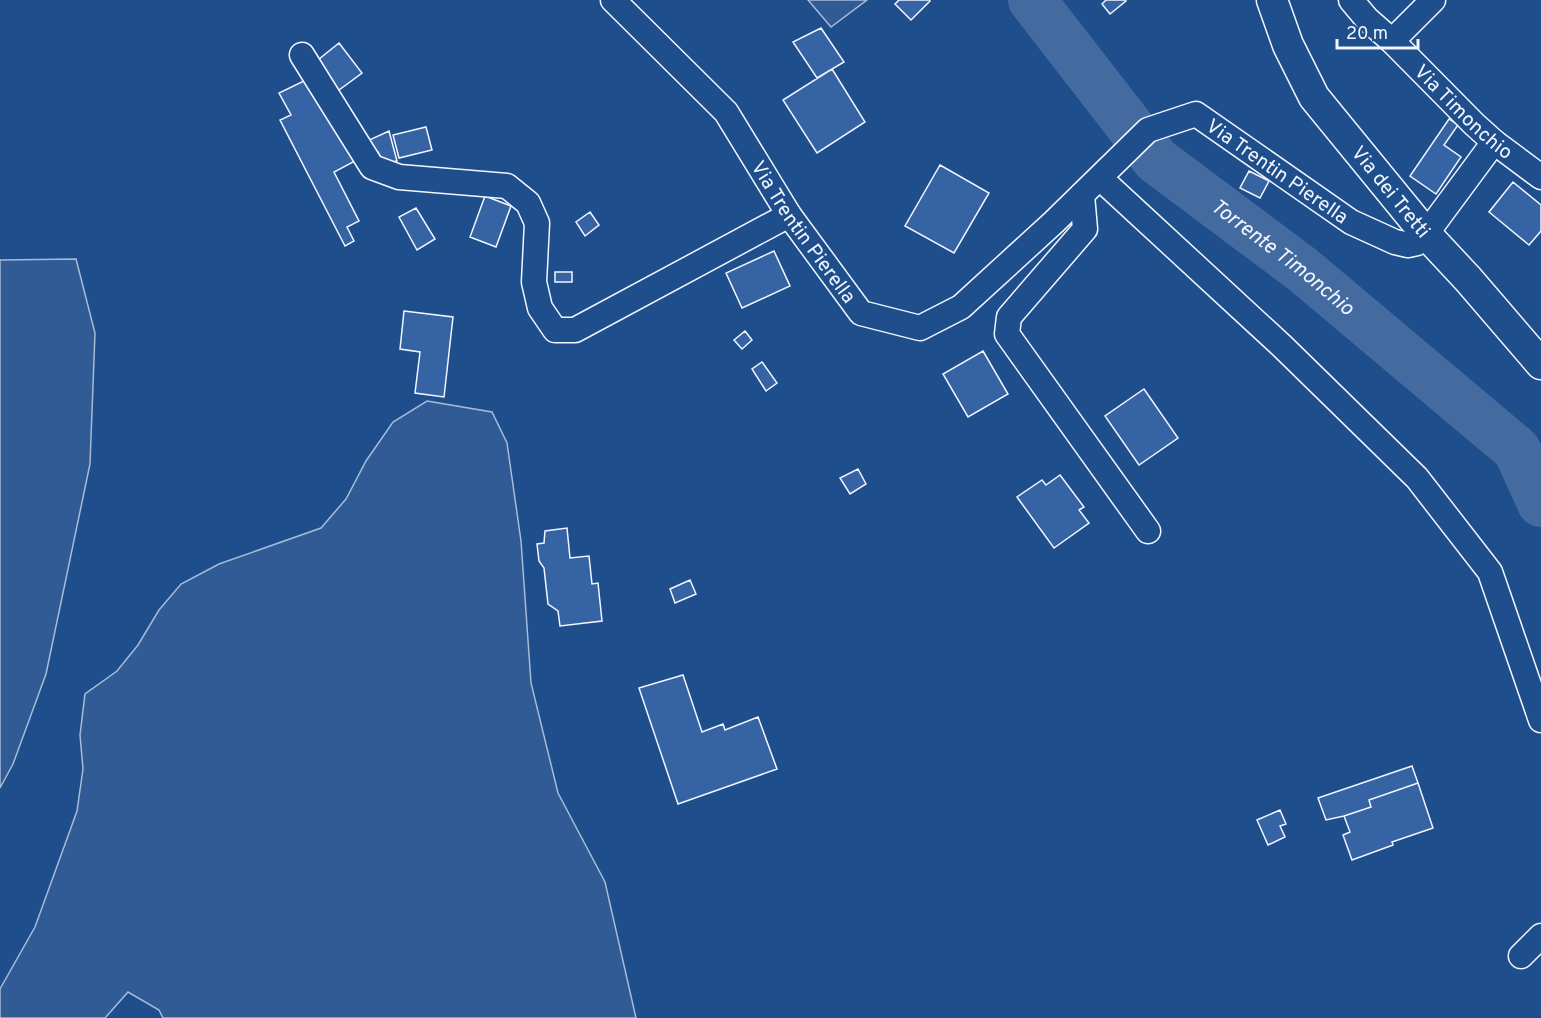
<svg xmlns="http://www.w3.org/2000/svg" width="1541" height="1018" viewBox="0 0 1541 1018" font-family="Overpass,sans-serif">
  <rect width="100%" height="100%" fill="#1f4e8c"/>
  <path fill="#305b95" stroke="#a8bbd7" stroke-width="1.5" d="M808 0H867L831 27Z
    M76 259 95 333 90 464 46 674 13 764 0 788V260Z
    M427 401 492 412 507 443 521 541 531 683 558 793 605 882 636 1018H163L159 1010 128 992 105 1018H0V989L35 927 77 811 83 769 80 735 85 694 117 671 138 645 159 610 181 584 219 564 321 528 346 499 366 461 393 422Z"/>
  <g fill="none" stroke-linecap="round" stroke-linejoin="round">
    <path stroke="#446ba0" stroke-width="48" id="s1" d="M1032 0 1156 160 1303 270 1517 450 1541 503"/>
  </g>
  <path fill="#3563a3" stroke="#f2f6ff" stroke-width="1.5" d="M899 0H929L930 1 911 20 895 4Z
    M1106 0H1125L1126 1 1110 14 1102 4Z
    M821 28 844 62 817 78 793 42Z
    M339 43 362 73 335 93 313 64Z
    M832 69 865 122 817 153 783 100Z
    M312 77 355 161 334 172 359 221 347 227 354 241 345 246 280 120 291 115 279 93Z
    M1449 119 1458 125 1444 145 1461 157 1436 194 1410 176Z
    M426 127 432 150 399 158 393 135Z
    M389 131 397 161 384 164 378 152 373 153 367 141Z
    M940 165 989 193 954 253 905 226Z
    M1249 171 1269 181 1260 198 1240 188Z
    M1513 182 1541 205V231L1529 245 1489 212Z
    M485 196 511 206 496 247 470 237Z
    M416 208 435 239 417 250 399 217Z
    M590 212 599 225 585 236 576 222Z
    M774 251 790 286 742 308 726 273Z
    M555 272H572V282H555Z
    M404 311 453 317 444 397 415 393 420 352 400 349Z
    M745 331 752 340 742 349 734 340Z
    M983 351 1008 394 968 417 943 374Z
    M762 362 777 383 766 391 752 369Z
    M1144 389 1178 438 1139 465 1105 416Z
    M858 469 866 484 850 494 840 478Z
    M1060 475 1084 507 1079 510 1089 523 1054 548 1017 497 1042 480 1046 485Z
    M567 528 570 558 589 556 592 584 598 583 602 621 560 626 558 611 548 604 544 568 539 561 537 544 544 543 545 531Z
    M690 580 696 594 675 603 670 589Z
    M683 675 702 732 723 724 725 730 758 717 777 769 678 804 639 688Z
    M1412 766 1418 783 1369 800 1371 807 1344 816 1326 820 1318 798Z
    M1418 783 1433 828 1392 842 1393 845 1352 860 1343 835 1350 832 1344 816 1371 807 1369 800Z
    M1280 810 1286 824 1280 826 1285 837 1268 845 1257 820Z"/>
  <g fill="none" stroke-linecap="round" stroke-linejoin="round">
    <g stroke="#f2f6ff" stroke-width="27">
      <g id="minor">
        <path id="s2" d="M613 0 726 112 789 215 861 313 920 328 961 307 1054 222 1148 130 1196 114 1351 222 1395 242 1408 245 1417 243 1426 234 1494 142"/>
        <path id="s3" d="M1351 0 1367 19 1392 41 1474 124 1494 142 1541 177"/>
        <path d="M1392 41 1433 0"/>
        <path d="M302 55 372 167 399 177 507 186 528 203 537 223 534 282 540 308 555 330H575L789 215"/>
        <path d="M1100 178 1282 346 1417 478 1490 572 1541 720"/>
        <path d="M1082 195 1085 229 1009 317 1007 334 1148 531"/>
        <path d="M1521 956 1541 936"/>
      </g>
    </g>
    <g stroke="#f2f6ff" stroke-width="33">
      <g id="tertiary">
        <path id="s4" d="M1272 0 1288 45 1314 97 1426 234 1468 279 1541 364"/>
      </g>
    </g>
    <use href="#minor" stroke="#1f4e8c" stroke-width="24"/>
    <use href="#tertiary" stroke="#1f4e8c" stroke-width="30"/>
  </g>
  <g text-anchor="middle" stroke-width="4.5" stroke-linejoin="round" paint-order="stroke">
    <g font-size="20" fill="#f2f6ff" stroke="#1f4e8c">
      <text dy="7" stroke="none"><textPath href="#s3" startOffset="159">Via Timonchio</textPath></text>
      <text dy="7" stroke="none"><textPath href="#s2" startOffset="916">Via Trentin Pierella</textPath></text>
      <text dy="7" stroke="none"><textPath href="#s4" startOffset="228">Via dei Tretti</textPath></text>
      <text dy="7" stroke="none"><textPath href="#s2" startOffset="302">Via Trentin Pierella</textPath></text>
    </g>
    <g font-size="21" font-style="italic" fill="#f2f6ff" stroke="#1f4e8c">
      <text dy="7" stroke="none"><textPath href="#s1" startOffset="362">Torrente Timonchio</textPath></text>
    </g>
  </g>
  <path d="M1337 39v9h81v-9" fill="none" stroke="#f2f6ff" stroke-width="3"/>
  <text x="1346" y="39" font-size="18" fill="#f2f6ff" stroke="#1f4e8c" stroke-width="4.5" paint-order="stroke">20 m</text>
</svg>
